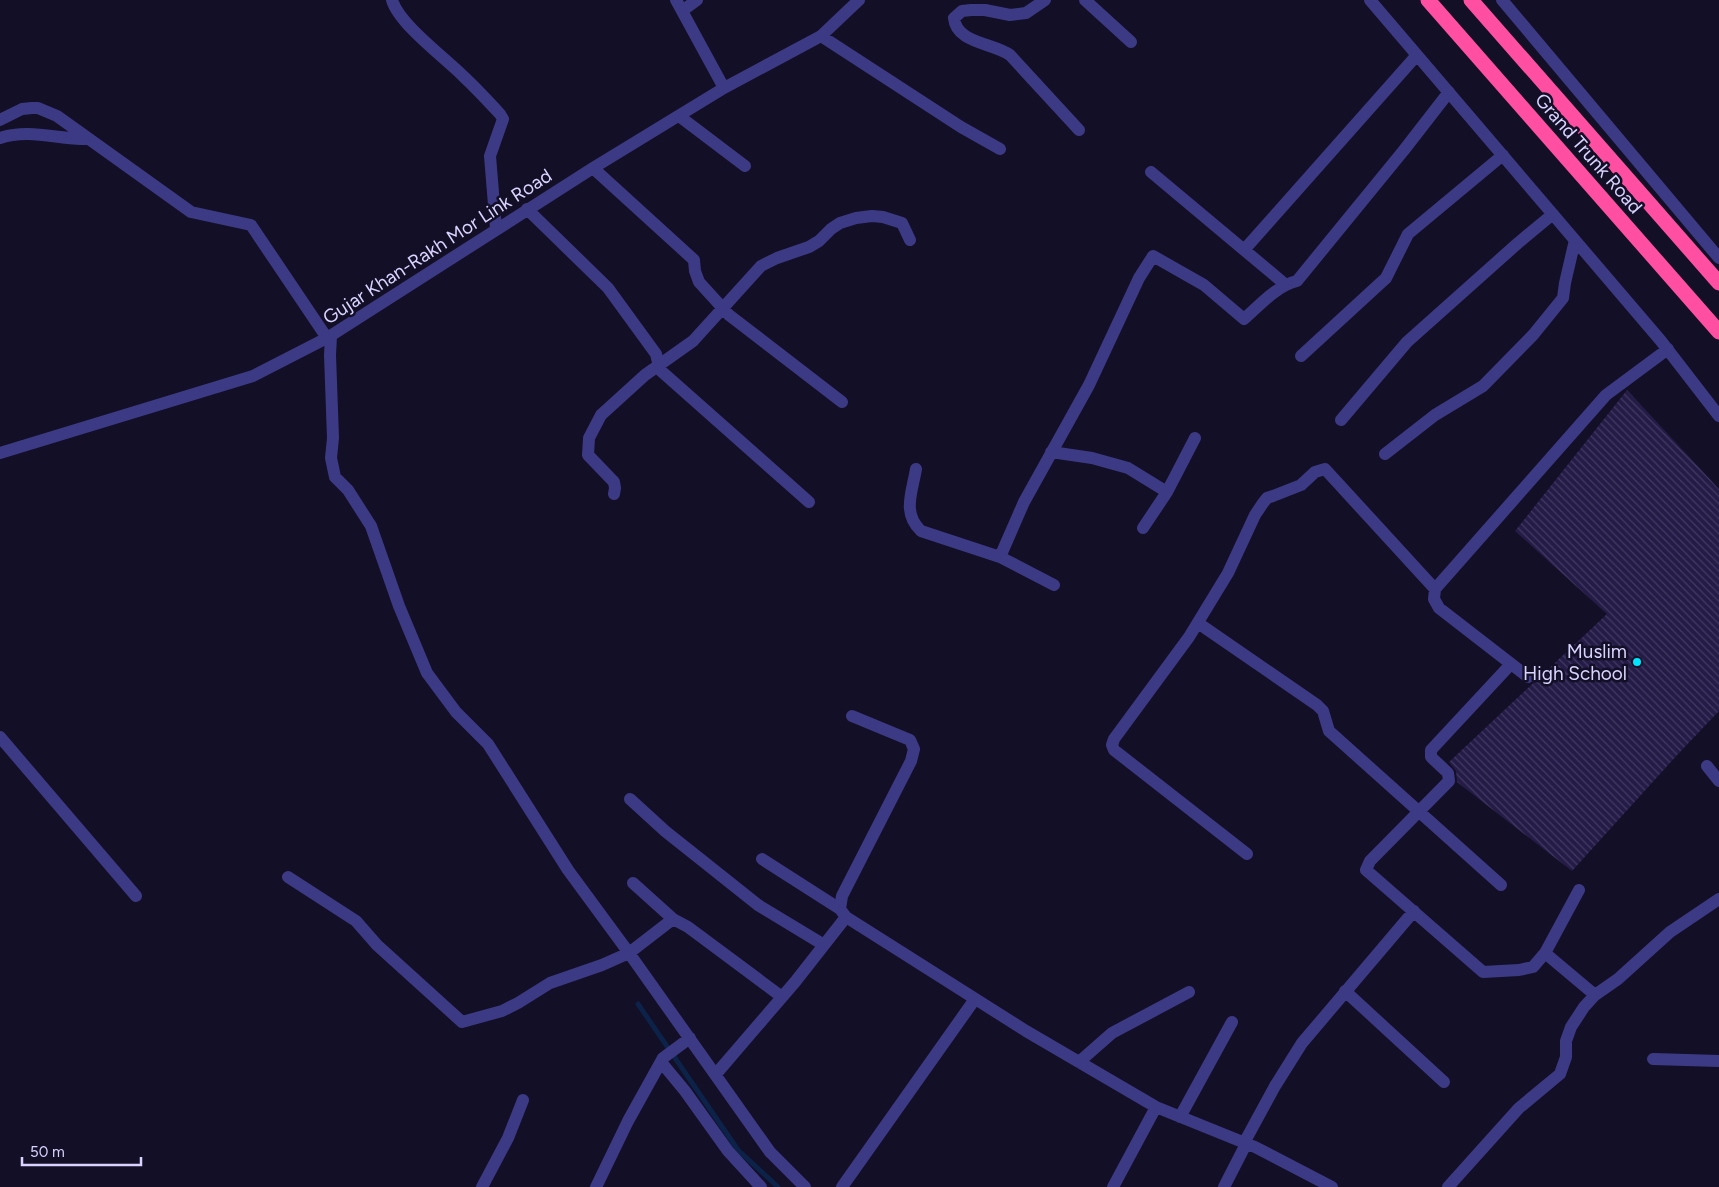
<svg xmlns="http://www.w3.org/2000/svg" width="1719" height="1187" viewBox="0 0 1719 1187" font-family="Figtree,sans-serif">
  <defs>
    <pattern id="building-back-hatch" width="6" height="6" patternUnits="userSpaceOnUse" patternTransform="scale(1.25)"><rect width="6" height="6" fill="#241b47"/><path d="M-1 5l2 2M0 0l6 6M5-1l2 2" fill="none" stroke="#433b63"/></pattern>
  </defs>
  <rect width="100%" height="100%" fill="#130f26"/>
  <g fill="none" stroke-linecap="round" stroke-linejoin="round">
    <path stroke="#0c2248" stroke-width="5" d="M638 1004 738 1150 778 1187"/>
  </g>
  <path fill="url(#building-back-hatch)" d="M1627 390 1719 489V711L1679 753 1572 871 1457 782 1456 771 1449 762 1607 614 1515 531Z"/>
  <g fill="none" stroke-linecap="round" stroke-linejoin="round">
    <path stroke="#3d3a85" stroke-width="12" d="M392 0C399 24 444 57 463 76 476 88 488 101 500 114L503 119 490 156 496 229
      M676 0 724 88
      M1045 0 1026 13 1010 15 985 10H971L962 11 954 18C956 43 993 43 1010 55L1079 130
      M1085 0 1131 42
      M1370 0 1661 341 1719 416
      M1502 0 1719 258
      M682 11 697 0
      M821 36 961 127 1000 149
      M679 116 745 166
      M0 120 22 109 32 108H38L57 116 191 212 251 225 327 338
      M0 138C30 128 59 140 89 139
      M593 168 694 260 695 271 699 282 729 315 842 402
      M1151 172 1286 285
      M527 209 608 288 656 354 660 370 809 502
      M1244 250 1417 55
      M331 336 330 355 333 438 331 458 335 477 348 490 371 526 399 606 427 673 456 712 488 744 568 870 629 953 770 1152 805 1187
      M1301 356 1386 278 1408 234 1503 155
      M1341 420 1407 342 1518 243 1553 214
      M1051 452 1092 458 1128 468 1167 492
      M0 453 253 376 327 338 593 168 724 88 821 36 859 0
      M1385 454 1435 415 1483 386 1533 335 1563 298 1565 283 1575 240
      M916 469C912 493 902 513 921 531L1000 557 1054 585
      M614 494 615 488 614 482 588 455 589 438 601 415 645 375 693 341 761 266 777 258 809 247 819 241 831 229 840 223 856 218 872 216 883 217 902 223 910 240
      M1143 528 1167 492 1195 438
      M1000 557 1024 502 1089 385 1139 278 1153 256 1204 285 1244 319C1260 305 1276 286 1297 281L1404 150 1449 92
      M1198 623 1317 705 1323 711 1329 731 1501 885
      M1511 664 1431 750V757L1448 773 1449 781 1370 861 1366 870 1483 972 1519 970 1533 967 1545 953 1595 995
      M1528 677 1439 608 1434 599 1435 589 1606 395 1668 349
      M0 737 136 896
      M1707 766 1719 781
      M630 799 665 831 758 905 824 945
      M1247 854 1114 750 1112 745 1114 739 1189 637 1228 573 1255 515 1263 503 1267 498 1273 496 1301 485 1315 472 1325 469 1435 589
      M762 859 840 909 846 917 1026 1031 1156 1107 1255 1147 1332 1187
      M288 877 356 921 377 945 462 1022 502 1011 518 1003 550 983 602 965 629 953 673 919
      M633 883 673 919 688 927 782 997
      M840 909 842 896 911 761 914 749 910 740 852 716
      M1545 953 1579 890
      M1345 991 1444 1082
      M1653 1059 1719 1061
      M661 1062 685 1091 728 1151 761 1187
      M1079 1062 1112 1033 1189 992
      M716 1074 795 982 846 917
      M1180 1117 1232 1022
      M1244 1143 1275 1086 1302 1043 1414 911
      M482 1187 508 1138 523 1100
      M596 1187 628 1121 663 1058 690 1038
      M842 1187 975 999
      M1113 1187 1156 1107
      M1224 1187 1246 1144
      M1448 1187 1519 1108 1560 1074 1566 1057V1041L1571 1027 1584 1007 1595 995 1618 979 1670 932 1719 899"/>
    <path stroke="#ff4fa3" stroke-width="15" d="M1428 0 1719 332
      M1471 0 1719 283"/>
  </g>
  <circle fill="#00e5ff" stroke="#130f26" stroke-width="2" cx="1637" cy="662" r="5"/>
  <g text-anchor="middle" stroke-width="5" stroke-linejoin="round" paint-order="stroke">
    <g font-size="19" fill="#d9d4ff" stroke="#130f26">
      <text transform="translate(1589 153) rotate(49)" y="7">Grand Trunk Road</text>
      <text transform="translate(437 246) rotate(-33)" y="7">Gujar Khan-Rakh Mor Link Road</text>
    </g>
    <g font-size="19" fill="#d9d4ff" stroke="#130f26" text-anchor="end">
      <text x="1627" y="658">Muslim<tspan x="1627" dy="22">High School</tspan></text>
    </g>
  </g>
  <path d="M22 1157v8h119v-8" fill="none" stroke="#d9d4ff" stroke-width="2.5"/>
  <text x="30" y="1157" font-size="15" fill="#d9d4ff" stroke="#130f26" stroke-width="4" paint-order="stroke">50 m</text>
</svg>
